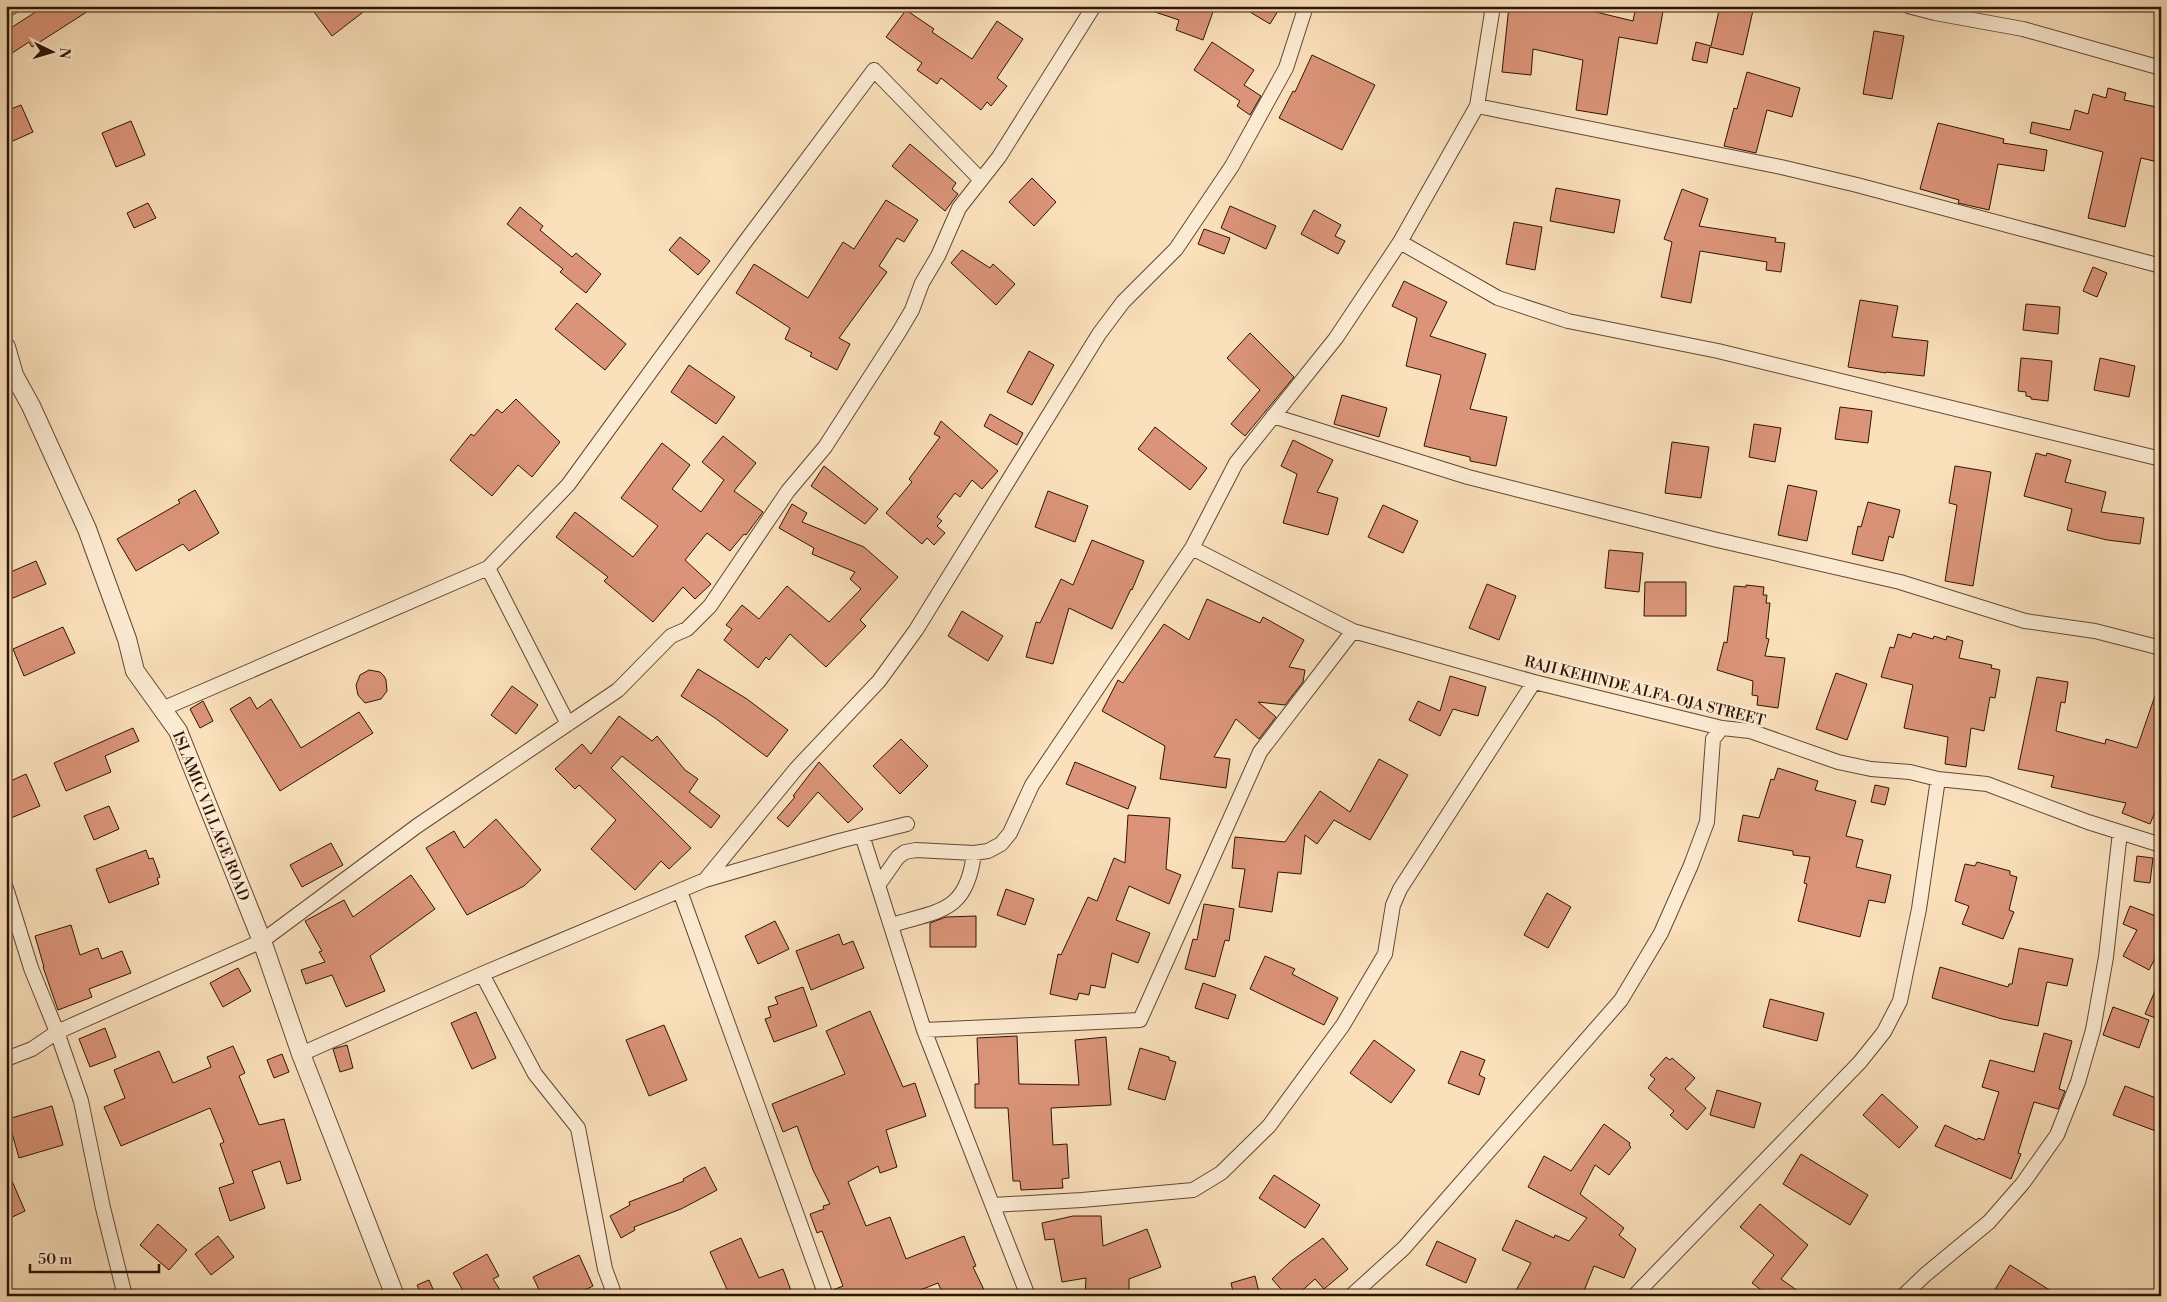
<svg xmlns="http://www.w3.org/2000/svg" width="2167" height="1302" viewBox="0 0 2167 1302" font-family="'Libre Bodoni',serif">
  <rect width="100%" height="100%" fill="#fae0bb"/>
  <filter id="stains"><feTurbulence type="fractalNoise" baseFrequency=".004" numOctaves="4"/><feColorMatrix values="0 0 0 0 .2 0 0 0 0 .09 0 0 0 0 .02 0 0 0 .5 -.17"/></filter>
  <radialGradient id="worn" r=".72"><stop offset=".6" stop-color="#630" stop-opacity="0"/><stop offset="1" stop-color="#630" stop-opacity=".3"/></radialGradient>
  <path fill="#db9479" stroke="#2f1404" d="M45 6H96L32 47 29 42 6 57V31Z
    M322 6H371L332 36 314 12Z
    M1146 6H1215L1203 40 1176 30 1179 20 1146 9Z
    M1240 6H1281L1270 24Z
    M1509 6H1571L1633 21 1636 6H1664L1657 44 1619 37 1607 115 1576 110 1583 60 1533 49 1531 75 1502 72Z
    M1720 6H1754L1743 55 1710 47 1707 63 1692 60 1696 42 1711 46Z
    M906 10 934 29 932 32 972 59 997 21 1023 39 997 78 1007 86 991 106 987 102 981 110 941 78 937 84 917 70 922 63 886 37Z
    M1874 31 1904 36 1892 99 1863 94Z
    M1212 42 1254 70 1244 85 1261 96 1250 115 1237 106 1240 101 1194 70Z
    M1312 55 1375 85 1342 150 1279 118 1293 91 1295 92Z
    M1747 72 1800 88 1792 117 1767 110 1756 153 1724 146 1734 108 1737 109Z
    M2108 88 2126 93 2124 100 2161 108V157H2159L2158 162 2141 158 2125 227 2088 218 2103 152 2030 133 2032 122 2070 130 2075 110 2088 114 2093 94 2106 98Z
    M21 105 33 132 6 144V111Z
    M131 121 145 155 116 167 102 133Z
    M1938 123 2004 139 2003 143 2047 150 2044 171 1998 164 1989 210 1958 203 1959 200 1920 189Z
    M910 144 956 183 952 189 958 194 945 211 892 166Z
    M1032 178 1056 202 1034 226 1009 202Z
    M1556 188 1620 200 1614 233 1550 221Z
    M1682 189 1708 199 1699 226 1776 238 1775 242 1785 243 1781 272 1766 270 1767 262 1700 251 1691 303 1661 297 1672 242 1664 239Z
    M886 200 918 220 904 242 897 238 879 266 887 272 839 338 850 344 837 370 810 356 812 353 785 339 790 328 736 293 754 264 808 298 843 242 854 249Z
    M148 203 156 218 134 228 127 213Z
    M1230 206 1276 226 1266 249 1221 228Z
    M520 207 543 226 540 230 572 257 576 253 601 274 586 293 560 272 563 269 507 224Z
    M1314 210 1341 225 1335 236 1345 241 1338 254 1301 234Z
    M1514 222 1542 227 1535 270 1506 264Z
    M1204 229 1230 238 1224 254 1198 244Z
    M680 237 710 261 698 275 669 250Z
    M962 250 990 268 993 264 1015 284 996 305 951 263Z
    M2093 267 2107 273 2097 297 2083 291Z
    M1404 281 1447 302 1430 336 1486 354 1470 409 1507 417 1496 466 1470 461V457L1424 446 1441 375 1406 366 1417 318 1392 306Z
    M1860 300 1898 306 1892 337 1928 341 1924 376 1886 372V373L1848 367Z
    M577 303 626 344 605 370 555 329Z
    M2026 304 2060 307 2058 334 2023 330Z
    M1250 333 1294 377 1245 436 1231 424 1260 390 1227 358Z
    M1029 351 1054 365 1032 405 1007 392Z
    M2021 358 2052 361 2048 401 2031 399V397L2026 396V392L2018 391Z
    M2100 358 2135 366 2129 397 2094 390Z
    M689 365 735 397 716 424 671 392Z
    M1342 395 1387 408 1379 437 1334 424Z
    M516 399 560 442 532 477 518 465 492 496 450 460 471 434 474 436 497 409 502 413Z
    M1840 407 1872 411 1868 443 1835 439Z
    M990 414 1023 433 1017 445 984 426Z
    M941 421 998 471 982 489 972 480 960 497 955 493 937 517 942 521 937 526 945 533 934 545 927 538 922 544 886 513 912 482 909 479 940 437 934 434Z
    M1754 424 1781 428 1775 462 1749 457Z
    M1155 427 1207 468 1190 490 1138 449Z
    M723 436 756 463 734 491 763 512 746 535 744 534 730 551 707 533 685 560 711 584 695 599 683 587 653 622 604 581 608 577 556 537 575 512 633 557 658 526 621 498 662 443 690 465 672 489 701 512 724 480 702 462Z
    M1293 440 1333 460 1317 492 1338 498 1328 535 1283 523 1297 474 1281 466Z
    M1672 442 1709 447 1701 498 1665 493Z
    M2036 453 2046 456 2047 453 2071 460 2065 482 2106 492 2101 512 2144 518 2140 544 2107 540 2067 530 2072 509 2024 496Z
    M824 466 878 509 865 524 811 486Z
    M1955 466 1991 472 1973 586 1945 581 1957 505 1949 503Z
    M1788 485 1817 491 1807 541 1778 535Z
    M195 490 219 533 189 551 183 544 136 571 117 539 180 503 178 500Z
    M1048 491 1088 506 1075 542 1035 527Z
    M1868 502 1900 510 1893 538 1889 536 1883 561 1852 554 1858 526 1861 527Z
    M792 504 807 513 802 522 864 547 898 577 860 620 866 626 826 667 790 634 769 660 766 657 758 668 724 640 732 629 726 625 742 605 759 619 787 586 829 622 861 589 850 579 855 572 812 554 814 548 779 528Z
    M1383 505 1418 521 1403 553 1368 537Z
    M1092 540 1144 561 1132 590 1131 589 1112 629 1069 608 1053 664 1026 657 1036 622 1040 623 1061 579 1073 585Z
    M1609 550 1643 553 1639 592 1605 588Z
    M36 561 46 584 6 601V574Z
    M1645 582H1686V616H1644Z
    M1487 584 1516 596 1499 640 1469 628Z
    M1746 585 1764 587 1763 595H1767L1766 603H1770L1766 638 1769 639 1765 656 1785 658 1778 708 1757 705 1758 696 1752 695 1753 681 1717 670 1724 642 1727 643 1734 586 1746 587Z
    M1207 599 1260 623 1263 617 1304 640 1289 667 1305 670 1303 682 1285 705 1258 702 1276 717 1259 739 1236 719 1214 757 1230 759 1226 788 1160 779 1165 746 1102 711 1118 680 1123 683 1164 624 1189 640Z
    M962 611 1003 636 988 661 948 636Z
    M63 627 75 653 24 676 13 649Z
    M1913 633 1933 639 1934 636 1946 640 1947 636 1963 641 1959 658 1992 665 1991 668 2000 670 1995 698 1990 697 1984 731 1971 728 1966 767 1945 764 1948 737 1904 728 1913 685 1881 677 1890 647 1894 648 1898 634 1911 638Z
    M698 669 747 699 788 730 767 757 715 718 681 696Z
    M369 670 380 672 384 676 386 680 387 691 381 699 365 703 358 695 356 685 360 675Z
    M1836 673 1867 684 1847 740 1816 729Z
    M1450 676 1486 687 1478 716 1453 709 1440 736 1409 720 1418 701 1440 711Z
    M2037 677 2068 682 2065 703 2061 702 2056 731 2105 744 2106 739 2137 748 2158 687H2161V798L2150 824 2122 813 2126 803 2051 787 2054 776 2018 769Z
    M512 686 538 705 516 734 491 715Z
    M250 697 257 709 271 699 301 748 359 712 373 733 280 791 230 709Z
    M203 701 213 721 200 728 190 709Z
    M619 716 652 741 657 736 685 770 698 779 689 792 720 816 711 828 622 756 611 768 691 848 669 869 661 861 635 890 591 849 616 820 579 785 575 789 555 769 582 744 591 754Z
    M133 728 139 741 105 756 111 772 66 791 54 763Z
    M901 739 928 766 900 794 873 766Z
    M1379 759 1408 775 1370 840 1334 820 1317 844 1305 835 1301 874 1278 872 1272 912 1239 907 1245 869 1232 868 1235 837 1285 842 1320 791 1350 812Z
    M819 762 863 809 848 823 818 792 788 827 777 818 795 797 793 796Z
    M1075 762 1136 787 1128 809 1066 784Z
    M1778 768 1818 781 1815 790 1856 801 1846 836 1863 840 1856 867 1891 875 1885 903 1869 900 1860 937 1798 921 1807 884 1804 883 1810 857 1793 855V851L1738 841 1743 815 1759 818 1771 779 1774 780Z
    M26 774 40 806 6 820V783Z
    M1875 785 1889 788 1885 805 1871 802Z
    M109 806 119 829 94 840 84 816Z
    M1128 815 1170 818 1166 869 1181 875 1169 904 1129 886 1116 920 1150 933 1138 963 1112 953 1105 988 1091 985 1089 995 1079 993 1077 1000 1050 994 1058 954 1061 955 1088 897 1097 901 1114 858 1125 863Z
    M496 819 541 870 524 886 467 915 426 848 454 831 464 848Z
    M331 843 343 865 302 887 290 865Z
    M146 850 149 859 153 858 160 877 157 878 159 884 109 903 96 869Z
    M2137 856 2153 858 2150 883 2134 881Z
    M1977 862 2010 871V875L2017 877 2009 910 2014 912 2003 939 1962 924 1969 906 1955 901 1965 864 1975 866Z
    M411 875 435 909 370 956 385 991 346 1007 332 975 306 984 301 970 325 962 319 952 322 951 305 921 344 900 353 917Z
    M1006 889 1034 899 1025 925 997 915Z
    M1547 893 1571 907 1548 948 1524 935Z
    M1204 904 1234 909 1229 941 1225 940 1215 977 1185 969 1193 939 1197 940Z
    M2130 906 2161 918V947L2149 970 2123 956 2137 930 2123 924Z
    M976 916V947H930V923L946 917Z
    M775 921 789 949 758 964 745 936Z
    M71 925 80 955 98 948 102 959 122 951 131 973 89 989 92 997 58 1010 43 967H44L35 936Z
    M839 934 843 945 853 941 864 968 811 990 796 951Z
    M2019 948 2073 959 2067 986 2047 982 2038 1026 2002 1019 1932 998 1940 967 2008 987 2009 984H2012Z
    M1265 956 1295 969 1292 974 1338 998 1324 1025 1250 989Z
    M238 968 251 991 223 1007 210 983Z
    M2161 977V1020L2145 1014Z
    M1203 983 1236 995 1228 1019 1195 1008Z
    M803 987 817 1026 774 1042 765 1019 771 1017 768 1007 778 1004 775 997Z
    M1770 999 1824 1013 1817 1041 1763 1027Z
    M2113 1007 2149 1020 2139 1048 2103 1035Z
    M870 1011 903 1087 915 1083 926 1116 886 1130 897 1167 880 1173 878 1166 848 1182 866 1226 890 1217 906 1259 964 1236 976 1266 973 1267 987 1296H944L938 1283 905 1296H835L833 1290 843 1286 822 1231 817 1233 810 1214 824 1209 823 1206 830 1204 813 1170 797 1126 783 1132 772 1104 845 1074 826 1031Z
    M476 1012 496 1058 472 1069 451 1023Z
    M664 1025 687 1080 649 1096 626 1040Z
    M105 1028 116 1057 90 1067 79 1039Z
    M2044 1033 2072 1041 2059 1089 2065 1091 2058 1109 2034 1102 2018 1153 2021 1154 2011 1179 1935 1146 1945 1125 1977 1140 1978 1138 1984 1140 1999 1092 1982 1087 1990 1060 2034 1072Z
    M1017 1036 1019 1084 1079 1085 1075 1040 1106 1037 1111 1105 1051 1108 1053 1145 1067 1144 1069 1178 1062 1179 1063 1188 1021 1190 1020 1181H1013L1008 1108H975V1084H979L977 1038Z
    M1374 1040 1415 1070 1391 1103 1350 1073Z
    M347 1045 353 1068 340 1072 333 1049Z
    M233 1046 245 1073 239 1076 259 1125 284 1119 301 1180 287 1184 280 1161 252 1171 265 1208 230 1221 219 1188 234 1183 220 1144 224 1142 210 1108 121 1146 104 1107 125 1098 114 1070 159 1051 173 1083 211 1067 207 1057Z
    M1140 1048 1169 1057V1060L1176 1062 1165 1100 1128 1089Z
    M1461 1051 1485 1060 1479 1075 1485 1078 1479 1095 1448 1083Z
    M282 1054 289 1072 274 1078 267 1060Z
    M1666 1057 1670 1060 1672 1058 1695 1078 1685 1089 1706 1108 1687 1130 1670 1115 1674 1111 1648 1088 1655 1079 1650 1075Z
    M2125 1086 2161 1100V1133L2113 1115Z
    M1717 1090 1761 1103 1754 1128 1710 1115Z
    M1882 1094 1918 1127 1899 1148 1863 1115Z
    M52 1106 63 1145 19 1158 8 1119Z
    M1604 1124 1630 1143 1629 1145 1631 1147 1609 1175 1595 1165 1580 1194 1624 1228 1619 1235 1636 1249 1624 1278 1594 1266 1582 1296H1513L1531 1263 1502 1250 1516 1220 1554 1238 1555 1235 1569 1241 1587 1218 1528 1187 1544 1156 1571 1171Z
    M1801 1154 1868 1195 1850 1225 1783 1184Z
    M6 1167 25 1211 6 1220Z
    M705 1167 717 1190 681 1209 634 1227 635 1230 621 1238 610 1216 630 1205 629 1202 684 1181 683 1179Z
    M1274 1175 1320 1205 1305 1228 1259 1198Z
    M1760 1204 1808 1245 1781 1279 1805 1296H1769L1752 1283 1774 1255 1740 1227Z
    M1073 1216H1101L1103 1246 1147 1229 1161 1267 1129 1279V1296H1085L1086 1278 1062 1282 1054 1239 1045 1240 1042 1223Z
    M158 1224 187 1250 169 1270 140 1245Z
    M218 1236 234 1257 211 1275 195 1254Z
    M741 1238 759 1278 783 1269 793 1296H730L710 1252Z
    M1323 1238 1348 1269 1324 1289 1315 1279 1296 1296H1287L1272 1279 1290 1262Z
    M1437 1241 1476 1259 1466 1283 1426 1265Z
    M487 1254 499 1276 493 1279 504 1296H466L453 1273Z
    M579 1255 593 1286 573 1296H542L533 1277Z
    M2010 1265 2059 1296H1991Z
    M1255 1276 1260 1296H1234L1231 1283Z
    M429 1280 436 1296H422L417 1285Z"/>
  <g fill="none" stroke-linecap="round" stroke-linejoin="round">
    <g stroke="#624732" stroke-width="16">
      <path id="minor" d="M1908 6 1935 13 2023 29 2161 68
        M6 10 13 6
        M1477 106 1781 167 1857 185 2161 266
        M1400 242 1477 106 1493 6
        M1273 416 1468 477 1713 539 1900 582 2025 621 2095 631 2161 648
        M1192 548 1353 631 1534 682 1722 728 1750 731 1838 762 1871 769 1910 772 1938 779 1987 784 2088 822 2161 845
        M488 568 568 724
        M162 709 488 568 568 485 745 242 874 70 981 180
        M862 835 924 1030 1028 1296
        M705 880 796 769 879 681 916 630 1099 334 1123 302 1176 249 1232 166 1286 68 1306 6
        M879 884 898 857 905 852 916 850 974 853 988 851 1001 844 1010 833 1032 785 1192 548 1236 463 1336 338 1400 242 1498 298 1568 321 1718 351 2161 459
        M6 888 31 968 57 1032 81 1101 103 1208 125 1296
        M680 891 826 1296
        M892 925C941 910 967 912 974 853
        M482 974 535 1074 578 1128 605 1269 615 1296
        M924 1030 1140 1020 1260 752 1353 631
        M301 1054 482 974 705 880 839 841 907 824
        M6 1059 32 1049 57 1032 262 941 417 826 618 690 671 636 687 629 710 606 788 491 825 447 899 332 912 310 922 283 938 256 959 208 999 157 1094 6
        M993 1205 1082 1200 1193 1190 1221 1173 1269 1126 1343 1025 1385 954 1393 905 1400 889 1534 682
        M1351 1296 1404 1248 1621 1000 1661 933 1691 865 1707 822 1713 739 1722 728
        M1634 1296 1860 1062 1884 1032 1900 1001 1919 909 1938 779
        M1903 1296 1925 1275 1989 1222 2023 1183 2057 1135 2078 1082 2093 1030 2106 957 2120 832"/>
    </g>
    <g stroke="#624732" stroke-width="20">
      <path id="tertiary" d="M6 347 14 375 31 406 87 529 127 639 135 671 178 731 262 941 301 1054 395 1296"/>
    </g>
    <use href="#minor" stroke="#fcebd3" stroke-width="14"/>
    <use href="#tertiary" stroke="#fcebd3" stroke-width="18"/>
  </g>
  <g text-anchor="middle" stroke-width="4.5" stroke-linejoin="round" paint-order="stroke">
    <g font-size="15" fill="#2f1404" stroke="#fcebd3">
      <text transform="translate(1645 691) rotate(14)" y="5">RAJI KEHINDE ALFA-OJA STREET</text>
      <text transform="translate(211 816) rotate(68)" y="5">ISLAMIC VILLAGE ROAD</text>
    </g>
  </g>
  <rect width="2167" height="1302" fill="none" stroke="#fae0bb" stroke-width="25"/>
  <rect x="8" y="8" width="2152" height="1287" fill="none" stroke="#2f1404" stroke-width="2.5"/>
  <rect x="12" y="12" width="2142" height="1277" fill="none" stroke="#2f1404"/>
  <g transform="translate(52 52) rotate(95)" stroke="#fcebd3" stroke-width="4" paint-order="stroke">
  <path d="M0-4L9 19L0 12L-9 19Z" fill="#2f1404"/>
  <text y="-8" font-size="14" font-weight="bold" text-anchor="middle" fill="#2f1404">N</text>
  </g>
  <path d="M30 1264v8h129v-8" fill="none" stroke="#2f1404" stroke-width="2.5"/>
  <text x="38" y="1264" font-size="15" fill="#2f1404" stroke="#fcebd3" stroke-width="4" paint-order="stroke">50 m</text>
  <rect width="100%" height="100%" filter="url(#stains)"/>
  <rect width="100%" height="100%" fill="url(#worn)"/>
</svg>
